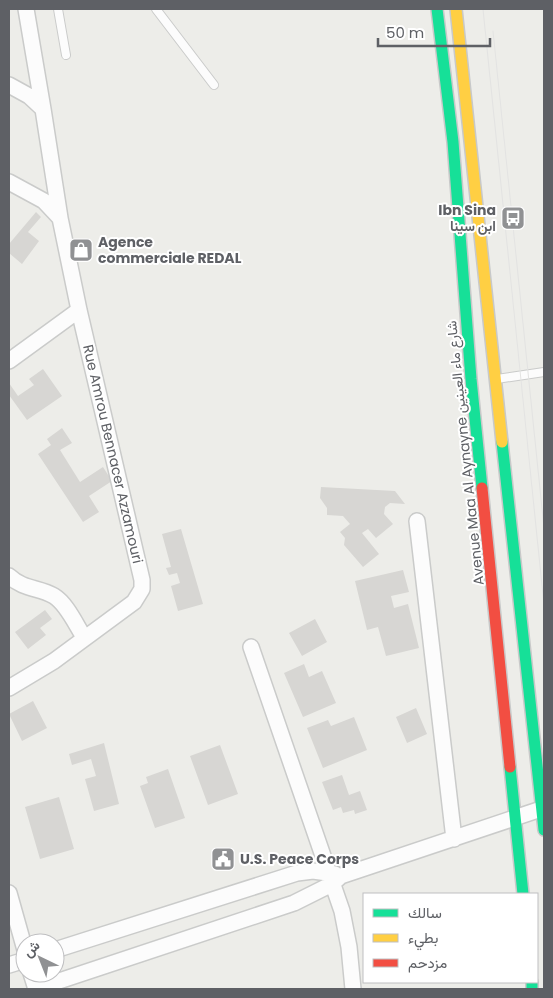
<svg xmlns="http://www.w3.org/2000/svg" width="553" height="998" viewBox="0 0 553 998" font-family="Poppins,Vazirmatn,sans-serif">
  <rect width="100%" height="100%" fill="#edede9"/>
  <path fill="#d7d6d3" d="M36 212 41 217 28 232 39 241 22 264 9 253V244Z
    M43 369 62 396 27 420 9 395V383L18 396 34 385 29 379Z
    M62 428 72 443 60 450 80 482 103 467 112 481 89 496 99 512 83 522 38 454 51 445 47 439Z
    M321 487 395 491 405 504 390 503 385 507 384 514 393 524 376 538 368 529 362 533 379 554 363 567 344 545 345 538 340 532 350 524 343 516 327 515V508L320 498Z
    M181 529 203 604 178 611 171 586 180 583 177 573 169 575 166 568 171 567 162 534Z
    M403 570 409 592 391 596 394 608 408 604 419 648 386 656 378 627 367 630 355 581Z
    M45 610 52 619 40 628 46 635 28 649 15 632Z
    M315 619 327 642 302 656 289 633Z
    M304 664 309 677 322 671 336 703 303 717 284 673Z
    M33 701 47 728 22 741 9 714Z
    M416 708 427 734 407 743 396 717Z
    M354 717 367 750 323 768 307 728 328 720 331 726Z
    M104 743 119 804 94 811 85 779 96 776 91 759 72 765 69 754Z
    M220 745 238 794 208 805 190 756Z
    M168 769 185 818 155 828 140 786 148 783 146 777Z
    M342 775 349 795 360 791 367 810 355 814 354 810 343 813 341 807 333 810 322 782Z
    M59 797 74 849 40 859 25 807Z"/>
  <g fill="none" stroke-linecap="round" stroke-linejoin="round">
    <g stroke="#cacbca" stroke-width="10">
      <path id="lane" d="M58 9 66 55
        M156 9 214 85
        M497 379 544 372"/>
    </g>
    <g stroke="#cacbca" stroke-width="18">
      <path id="street" d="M26 9 43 109
        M9 85 29 96 43 109 60 218
        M9 182 44 201 60 218 79 310 142 580V589L134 602 54 661 9 688
        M9 361 79 310
        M417 521 454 839
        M9 576C24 590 39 587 54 596 67 604 76 625 84 637
        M251 647 342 911 349 947 353 989
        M9 893 25 950
        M55 950 297 873 313 871 335 874
        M9 965 25 960
        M31 973 36 989
        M35 989 294 903 332 884 341 876 544 808"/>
    </g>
    <g stroke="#c8c9c9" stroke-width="14">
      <path id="fast" d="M437 9 453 142 471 379 482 488
        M502 442 544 830
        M510 767 523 894
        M532 982V989"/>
    </g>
    <g stroke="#c8c9c9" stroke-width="14">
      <path id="slow" d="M456 9 502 442"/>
    </g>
    <g stroke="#c8c9c9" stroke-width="14">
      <path id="jam" d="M482 488 510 767"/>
    </g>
    <use href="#lane" stroke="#fcfcfc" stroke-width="8"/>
    <use href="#street" stroke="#fcfcfc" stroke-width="15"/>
    <use href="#fast" stroke="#16e098" stroke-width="11"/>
    <use href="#slow" stroke="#ffcf43" stroke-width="11"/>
    <use href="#jam" stroke="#f24e42" stroke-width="11"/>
    <path stroke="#e3e3e2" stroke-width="1" d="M483 9 544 605
      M493 31 544 528"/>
  </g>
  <defs>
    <g id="bus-square" transform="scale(1.25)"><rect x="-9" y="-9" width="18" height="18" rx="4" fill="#909193" stroke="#fff"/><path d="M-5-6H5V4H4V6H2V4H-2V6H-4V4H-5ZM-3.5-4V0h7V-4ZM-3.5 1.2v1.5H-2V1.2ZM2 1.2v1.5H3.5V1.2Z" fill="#fff"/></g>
    <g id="shop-square" transform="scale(1.25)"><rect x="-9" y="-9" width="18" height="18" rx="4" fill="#909193" stroke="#fff"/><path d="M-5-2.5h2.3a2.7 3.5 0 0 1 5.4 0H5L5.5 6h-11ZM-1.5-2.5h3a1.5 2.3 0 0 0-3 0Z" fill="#fff"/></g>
    <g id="civic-square" transform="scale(1.25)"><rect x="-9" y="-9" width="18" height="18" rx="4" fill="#909193" stroke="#fff"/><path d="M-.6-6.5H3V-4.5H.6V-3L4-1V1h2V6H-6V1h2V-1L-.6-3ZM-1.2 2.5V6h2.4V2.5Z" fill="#fff"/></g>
  </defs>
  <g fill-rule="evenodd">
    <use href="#bus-square" x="513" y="218"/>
    <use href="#shop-square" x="81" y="250"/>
    <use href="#civic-square" x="223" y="859"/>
  </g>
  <g text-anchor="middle" stroke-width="4" stroke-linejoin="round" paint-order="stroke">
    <g font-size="14" font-weight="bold" fill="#5e6065" stroke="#fff" text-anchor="start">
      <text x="496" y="215" text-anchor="end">Ibn Sina<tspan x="496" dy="16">ابن سينا</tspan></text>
      <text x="98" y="247">Agence<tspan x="98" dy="16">commerciale REDAL</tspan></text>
      <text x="240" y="864">U.S. Peace Corps</text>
    </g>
    <g font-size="14" fill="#5e6065" stroke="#fff">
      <text transform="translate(465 453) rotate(-96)" y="5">Avenue Maa Al Aynayne شارع ماء العينين</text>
      <text transform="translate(113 454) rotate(77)" y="5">Rue Amrou Bennacer Azzamouri</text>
    </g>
  </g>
  <rect width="553" height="998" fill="none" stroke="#5e6065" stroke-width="20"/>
  <rect x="363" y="893" width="175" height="90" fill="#ffffff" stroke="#bfbfc1"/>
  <rect x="373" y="909" width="25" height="8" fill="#16e098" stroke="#bfbfc1"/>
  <text x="408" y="918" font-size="15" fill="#5e6065">سالك</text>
  <rect x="373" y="934" width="25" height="8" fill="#ffcf43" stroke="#bfbfc1"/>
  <text x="408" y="943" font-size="15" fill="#5e6065">بطيء</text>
  <rect x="373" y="959" width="25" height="8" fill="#f24e42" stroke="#bfbfc1"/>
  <text x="408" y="968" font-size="15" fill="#5e6065">مزدحم</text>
  <g transform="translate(40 958) rotate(317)"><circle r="24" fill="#ffffff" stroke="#bfbfc1"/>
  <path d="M0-4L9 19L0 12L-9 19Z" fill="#909193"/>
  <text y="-8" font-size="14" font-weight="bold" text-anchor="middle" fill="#5e6065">ش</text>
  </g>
  <path d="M378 38v8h112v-8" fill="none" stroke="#5e6065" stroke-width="2.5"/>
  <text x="386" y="38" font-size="15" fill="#5e6065" stroke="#ffffff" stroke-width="4" paint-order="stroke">50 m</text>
</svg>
